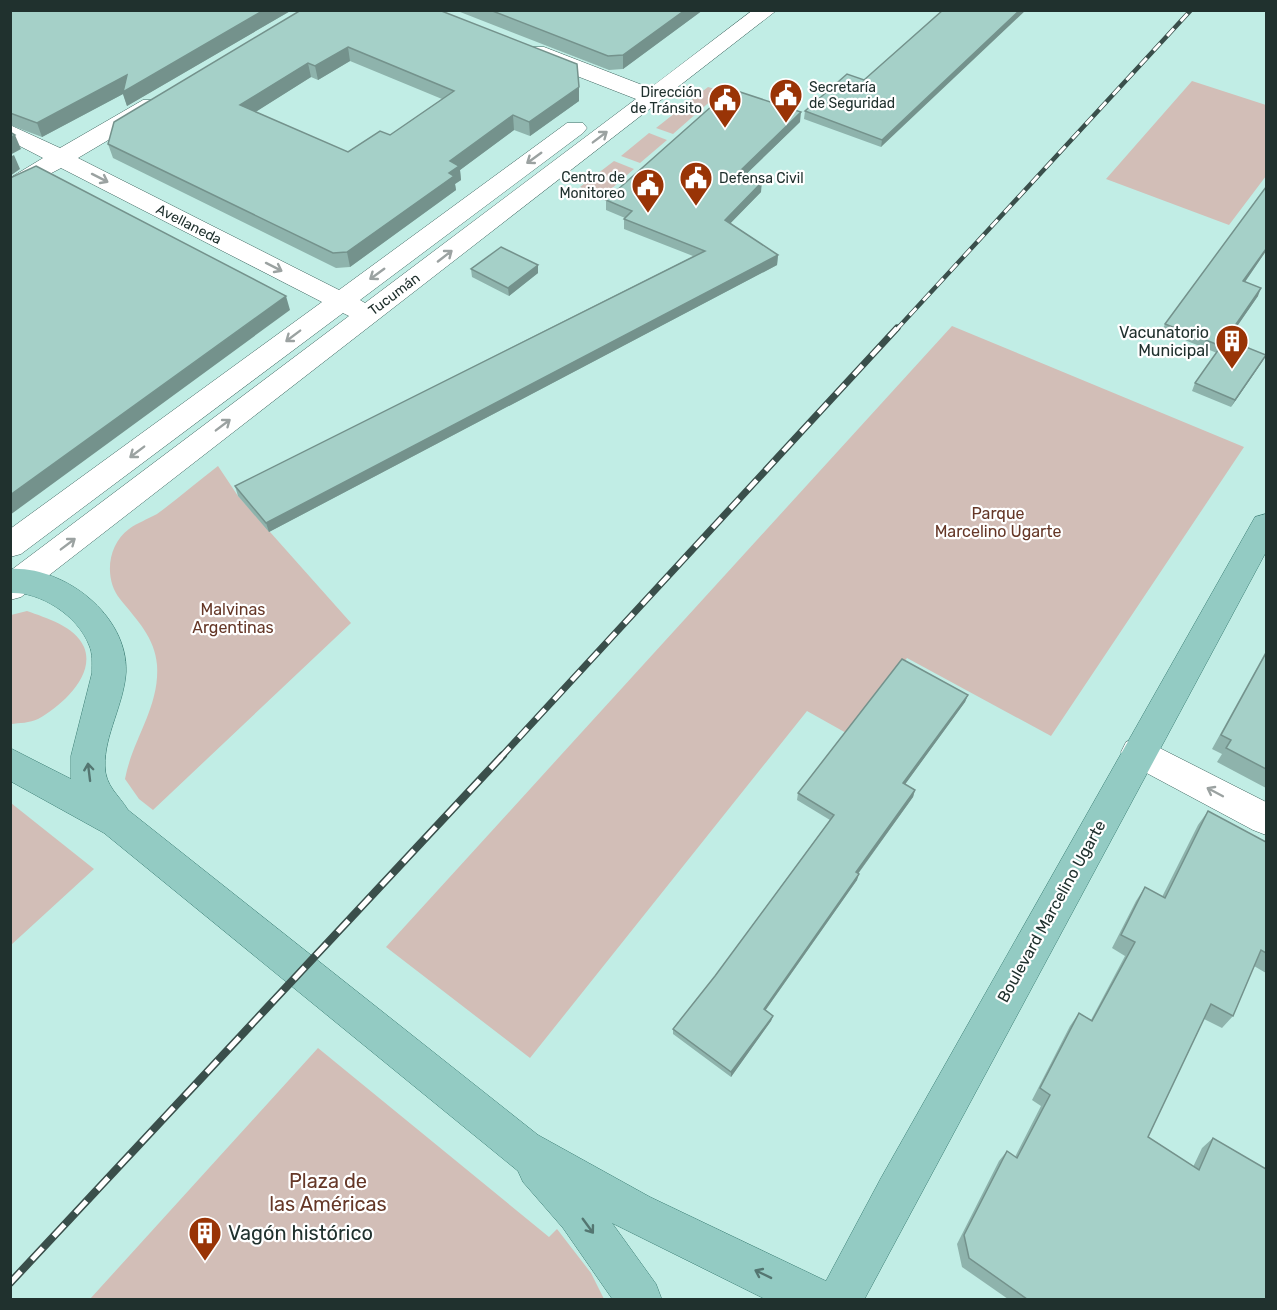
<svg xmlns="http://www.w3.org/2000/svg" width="1277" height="1310" viewBox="0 0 1277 1310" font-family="Rubik,sans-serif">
  <rect width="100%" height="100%" fill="#c1ede5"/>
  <path fill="#d2beb7" d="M1192 81 1266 105V176L1229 225 1106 179Z
    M708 87 722 91 673 134 656 128Z
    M649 133 667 140 640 163 621 156Z
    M614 161 634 169 603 196 580 187Z
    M952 326 1244 447 1051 736 907 658 848 734 807 711 530 1058 386 947Z
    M218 466 238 496 351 623 153 810 139 799 125 779C132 740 160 707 157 665 155 638 137 620 120 599 104 579 107 545 129 529 137 523 148 519 157 514 178 499 198 481 218 466Z
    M27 611C46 618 75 626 84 647 96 676 60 707 38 719 30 723 19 723 11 724V615Z
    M11 803 94 869 11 945Z
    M318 1048 549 1237 557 1229 591 1273 604 1299H90Z"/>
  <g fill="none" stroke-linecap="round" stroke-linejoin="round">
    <g stroke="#3f6660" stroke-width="1">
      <path id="minor" d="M753 10H777L21 597 10 600V571L349 316 343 313 21 554 10 557V529L322 302 61 168 10 195V178L43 158 10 141V125L60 148 143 100H159L162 105 159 110 78 158 339 290 567 123H583L587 128 583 133 360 300 365 303 636 99 528 57 525 52 528 47H544L650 88Z
        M1138 737 1266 802V835L1253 830 1126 762 1121 752 1126 742Z"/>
    </g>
    <g stroke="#3c7e75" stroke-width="1">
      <path id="major" d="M1266 514V552L864 1300H767L612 1223 656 1284 662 1300H613L563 1228 523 1182 518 1171 104 833 10 781V748L71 779V756L92 673C92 663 93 654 89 645 78 616 40 591 10 593V569C64 566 128 615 126 672 124 704 104 736 105 766 105 786 119 795 128 810L538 1135 650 1197 826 1281 881 1178 1255 517Z"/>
    </g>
    <use href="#minor" fill="#fff" fill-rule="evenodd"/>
    <use href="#major" fill="#93cbc3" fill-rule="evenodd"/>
    <g stroke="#3a4f4b" stroke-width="4.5">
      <path id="rail-far2" d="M896 330 1191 10"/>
    </g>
    <g stroke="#3a4f4b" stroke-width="7">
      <path id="rail-far1" d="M501 757 897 328"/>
    </g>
    <g stroke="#3a4f4b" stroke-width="8">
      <path id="rail" d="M10 1283 503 755"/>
    </g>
    <use href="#rail-far2" stroke="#fff" stroke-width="3" stroke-dasharray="10" stroke-linecap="butt"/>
    <use href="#rail-far1" stroke="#fff" stroke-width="4.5" stroke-dasharray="13" stroke-linecap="butt"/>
    <use href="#rail" stroke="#fff" stroke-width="5" stroke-dasharray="16" stroke-linecap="butt"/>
  </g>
  <path fill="#8eb3ac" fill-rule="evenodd" d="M10 10H292L127 106 123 94 42 137 10 125Z
    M301 10 579 101 530 136 514 130 460 170 461 180 455 184 456 190 350 267 336 268 113 158 108 144ZM350 61 442 99 390 135 348 152 255 112 311 77 318 80Z
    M455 10H703L623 69 609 70Z
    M943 10 881 147 804 119 805 111 864 80Z
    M800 122 744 176 761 192 730 223 778 255 777 265 269 532 238 496 235 486 693 256 624 229V219L625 218 606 210V200Z
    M1266 251 1245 282 1258 296 1227 340 1262 362 1231 407 1192 391 1195 383 1217 353 1162 331 1165 324Z
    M471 269 538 273 509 296 472 277Z
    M1266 651V788L1217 762 1222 754 1212 749Z
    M968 695 965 702 905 784 915 790 913 797 858 874 857 880 765 1011 773 1016 771 1021 731 1077 673 1034V1029L715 976 830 820 797 800 798 793Z
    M1208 811 1266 842V973L1254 966 1233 1016 1222 1028 1204 1019 1148 1137 1193 1167 1202 1148 1213 1138 1266 1299H1008L962 1267 957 1244 999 1161 1007 1151 1015 1157 1041 1106 1032 1100 1070 1026 1079 1013 1091 1020 1125 956 1112 948 1136 901 1145 887 1162 897 1198 825Z"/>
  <path fill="#74928c" d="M264 10H292L127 106 123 94 42 137 37 123 127 75Z
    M685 10H703L623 69V55Z
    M1020 10H1026L881 147 882 140Z
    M348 47 350 61 318 80 315 66Z
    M308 63 311 77 243 120 240 105Z
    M579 87V101L530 136 529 122Z
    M801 112 800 122 736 184 737 174Z
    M513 115 514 130 460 170 461 180 455 184 456 190 350 267 347 252 450 161Z
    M15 135 21 149 10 155V138Z
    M14 155 20 169 10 176V157Z
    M762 182 761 192 724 230 725 220Z
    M1266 249V251L1240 289 1243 281Z
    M778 255 777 265 269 532 266 523Z
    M538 265V273L509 296 508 288Z
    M1261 288 1258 296 1218 354 1221 346Z
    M286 296 290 310 10 515V495Z
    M1266 355 1262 362 1231 407 1235 400Z
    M968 695 965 702 901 790 903 783Z
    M915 790 913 797 854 879 856 872Z
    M859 874 857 880 762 1015 764 1009Z
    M773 1016 771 1021 731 1077V1072Z"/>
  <path fill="#a5d0c8" stroke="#74928c" stroke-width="1.5" fill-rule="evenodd" d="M10 10H264L123 92 127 75 37 123 10 113Z
    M301 10H439L577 64 579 87 529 122 513 115 450 161 459 166 449 173 454 176 347 252 333 253 108 144 114 122ZM348 47 454 91 390 135 380 131 348 152 240 105 308 63 315 66Z
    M490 10H685L623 55 608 56Z
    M943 10H1020L882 140 805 111 847 74 864 80Z
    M731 89 801 112 737 174 762 182 725 220 778 255 266 523 235 486 705 251 624 219 632 211 606 200Z
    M10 132 15 135 10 138Z
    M36 166 286 296 10 495V178Z
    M1266 187V249L1243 281 1261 288 1221 346 1165 324Z
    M501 247 538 265 508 288 471 269Z
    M1226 339 1266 355 1235 400 1195 383Z
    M1266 653V769L1226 748 1231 740 1221 735Z
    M902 659 968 695 903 783 915 790 856 872 859 874 764 1009 773 1016 731 1072 673 1029 715 976 834 815 798 793Z
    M1208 811 1266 842V953L1261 950 1233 1016 1211 1004 1148 1137 1199 1170 1213 1138 1266 1169V1299H1027L969 1258 964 1235 1007 1151 1017 1158 1050 1095 1040 1088 1079 1013 1092 1021 1135 942 1121 935 1145 887 1165 898Z"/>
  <defs><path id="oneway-shaft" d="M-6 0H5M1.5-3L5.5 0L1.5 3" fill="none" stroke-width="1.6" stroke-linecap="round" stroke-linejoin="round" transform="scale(1.5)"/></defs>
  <g stroke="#9ba2a1">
    <use href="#oneway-shaft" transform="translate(600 137) rotate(-37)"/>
    <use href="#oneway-shaft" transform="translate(534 158) rotate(144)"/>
    <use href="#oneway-shaft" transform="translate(100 178) rotate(27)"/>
    <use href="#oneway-shaft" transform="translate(445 256) rotate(-38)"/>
    <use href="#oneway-shaft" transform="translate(274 267) rotate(27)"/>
    <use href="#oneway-shaft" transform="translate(377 274) rotate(144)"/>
    <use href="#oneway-shaft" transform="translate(293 336) rotate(143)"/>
    <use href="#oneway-shaft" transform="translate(223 425) rotate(-37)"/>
    <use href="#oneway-shaft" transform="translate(137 452) rotate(143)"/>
    <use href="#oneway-shaft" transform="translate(68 544) rotate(-37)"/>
    <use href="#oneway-shaft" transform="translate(1215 792) rotate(-152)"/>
  </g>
  <g stroke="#547671">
    <use href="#oneway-shaft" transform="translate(89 772) rotate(-97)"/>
    <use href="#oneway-shaft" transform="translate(588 1226) rotate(54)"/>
    <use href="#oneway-shaft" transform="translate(763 1274) rotate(-154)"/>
  </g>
  <defs>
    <g id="civic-pin" transform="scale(1.725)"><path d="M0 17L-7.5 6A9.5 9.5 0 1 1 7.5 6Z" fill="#993406" stroke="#fff"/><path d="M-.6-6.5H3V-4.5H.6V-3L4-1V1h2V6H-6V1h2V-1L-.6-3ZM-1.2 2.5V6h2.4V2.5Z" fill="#fff"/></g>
    <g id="building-pin" transform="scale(1.725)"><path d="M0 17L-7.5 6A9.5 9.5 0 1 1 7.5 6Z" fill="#993406" stroke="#fff"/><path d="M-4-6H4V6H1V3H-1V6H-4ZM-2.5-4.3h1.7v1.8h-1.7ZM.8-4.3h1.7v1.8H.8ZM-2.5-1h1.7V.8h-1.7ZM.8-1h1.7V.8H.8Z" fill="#fff"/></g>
  </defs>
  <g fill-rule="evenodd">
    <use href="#civic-pin" x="786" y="95"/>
    <use href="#civic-pin" x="725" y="100"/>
    <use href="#civic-pin" x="696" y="178"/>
    <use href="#civic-pin" x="648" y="185"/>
    <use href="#building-pin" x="1232" y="341"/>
    <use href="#building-pin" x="205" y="1233"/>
  </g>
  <g text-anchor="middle" stroke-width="4.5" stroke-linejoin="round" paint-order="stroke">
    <g font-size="14" fill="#20312e" stroke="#fff" text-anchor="start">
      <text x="809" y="92">Secretaría<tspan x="809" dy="16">de Seguridad</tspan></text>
      <text x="702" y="97" text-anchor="end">Dirección<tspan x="702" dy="16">de Tránsito</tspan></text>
      <text x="625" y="182" text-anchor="end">Centro de<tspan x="625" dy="16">Monitoreo</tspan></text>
      <text x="719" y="183">Defensa Civil</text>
    </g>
    <g font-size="14" fill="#20312e" stroke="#fff">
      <text transform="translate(189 224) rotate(27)" y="5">Avellaneda</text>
      <text transform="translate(394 294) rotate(-37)" y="5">Tucumán</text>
    </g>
    <g font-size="16" fill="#20312e" stroke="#fff" text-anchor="end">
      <text x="1209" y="338">Vacunatorio<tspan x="1209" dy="18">Municipal</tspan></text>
    </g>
    <g font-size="16" fill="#653727" stroke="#fff">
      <text x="998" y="519">Parque<tspan x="998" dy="18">Marcelino Ugarte</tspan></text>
      <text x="233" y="615">Malvinas<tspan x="233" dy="18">Argentinas</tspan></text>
    </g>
    <g font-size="16" fill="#20312e" stroke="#fff">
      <text transform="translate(1051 911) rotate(-61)" y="6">Boulevard Marcelino Ugarte</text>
    </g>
    <g font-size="20" fill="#653727" stroke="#fff">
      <text x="328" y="1188">Plaza de<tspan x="328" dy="23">las Américas</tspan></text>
    </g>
    <g font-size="20" fill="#20312e" stroke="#fff" text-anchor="start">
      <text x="228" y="1240">Vagón histórico</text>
    </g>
  </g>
  <rect width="1277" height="1310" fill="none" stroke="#20312e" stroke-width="24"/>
</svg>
